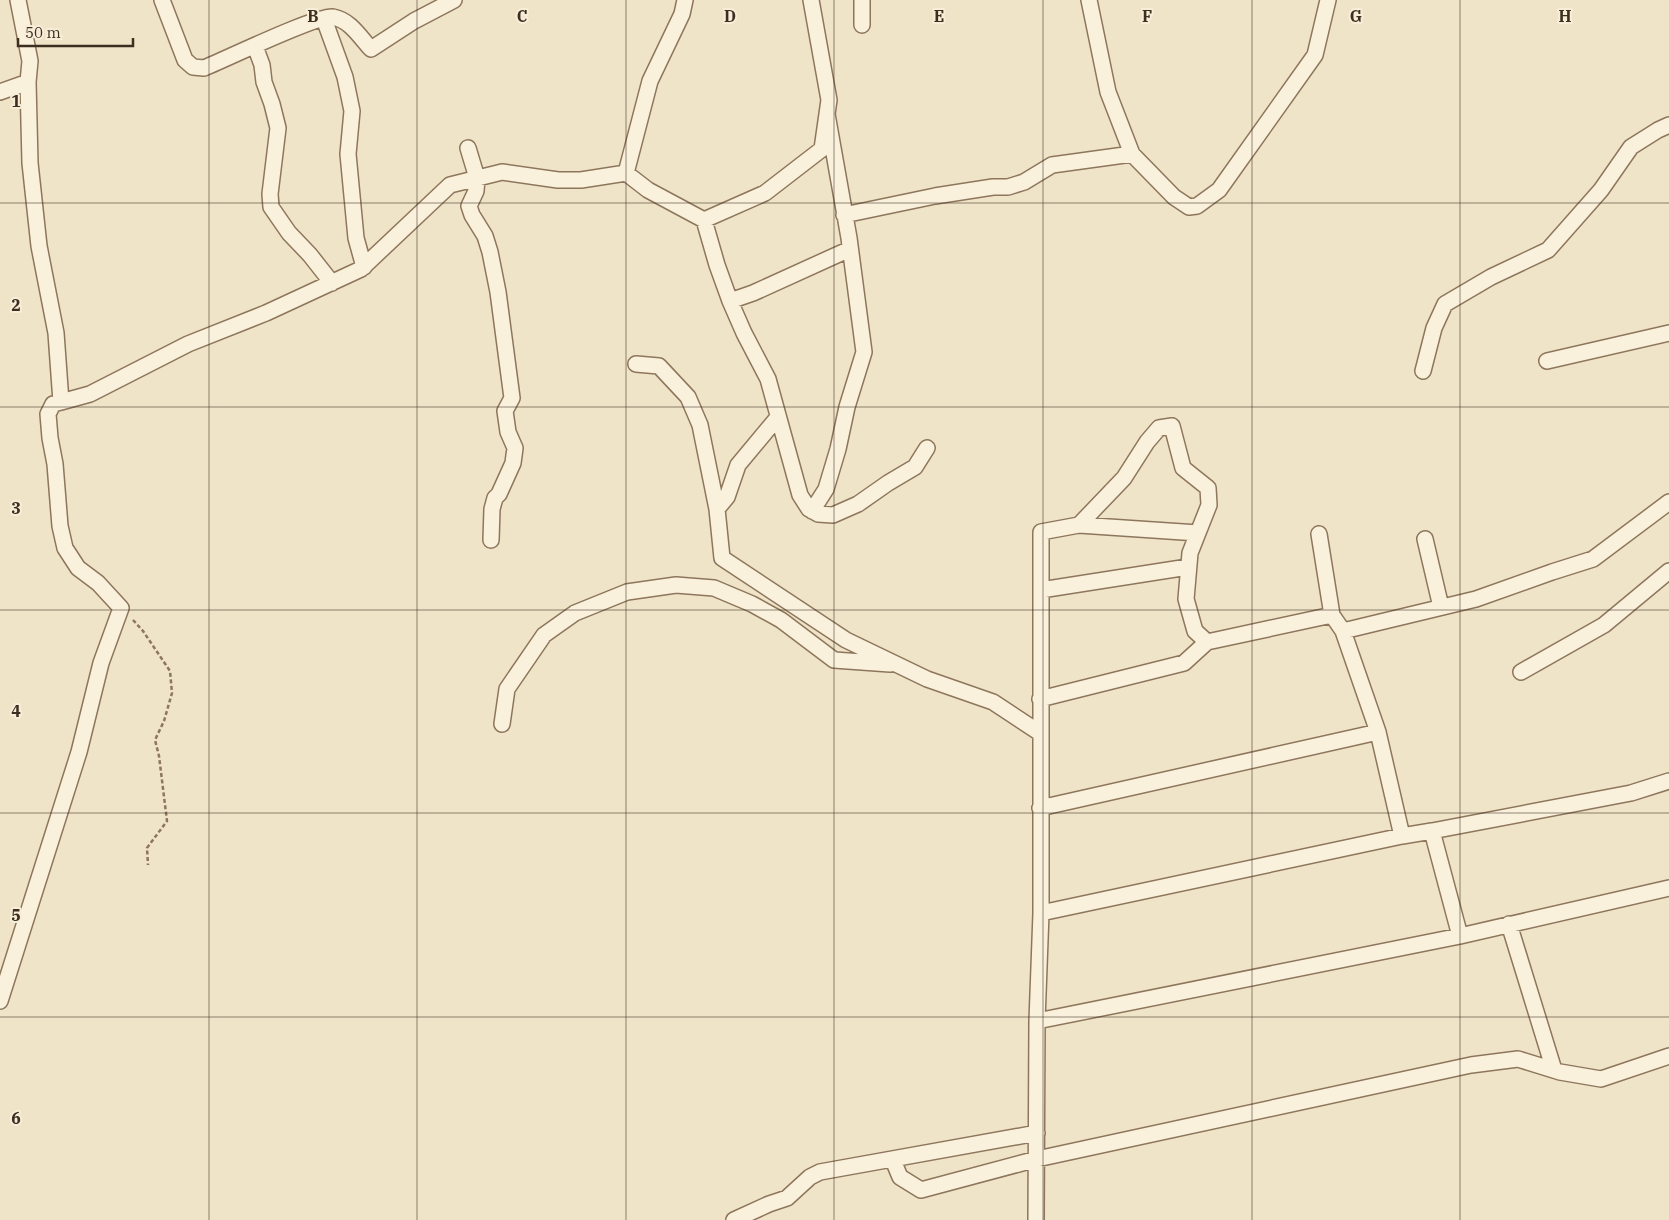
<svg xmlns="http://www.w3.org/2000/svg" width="1669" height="1220" viewBox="0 0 1669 1220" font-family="'IBM Plex Serif',serif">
  <rect width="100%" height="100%" fill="#f0e4c8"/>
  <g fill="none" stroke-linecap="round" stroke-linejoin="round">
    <g stroke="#8d765c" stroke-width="18">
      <path id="street" d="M18 0 30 61 28 82
        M162 0 185 60 193 67 204 68C224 60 319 14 333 17 350 20 360 37 371 49L414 21 454 0
        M1089 0 1108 92 1132 154 1174 197 1189 207 1197 206 1219 190 1315 55 1328 0
        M324 19 345 77 352 111 348 154 356 238 364 267
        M862 25V0
        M255 46 262 65 264 82 272 104 278 128 270 194 271 207 289 233 310 255 332 283
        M0 92 28 82 30 163 39 246 56 333 61 402 90 394 188 344 266 313 361 269 450 185 502 172 558 180H581L626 173 650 81 682 14 685 0
        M468 148 477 178 476 191 469 206 472 215 485 236 490 252 498 292 512 398 505 411 508 432 515 448 513 463 499 494 495 498 492 509 491 540
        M626 173 648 190 704 220 765 193 822 149 829 100 811 0
        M844 215 935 196 993 187H1008L1024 182 1052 165 1132 154
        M704 220 717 265 730 301 744 333 768 379 800 495 809 509 818 514 833 515 858 504 888 483 915 467 927 448
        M730 301 753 293 850 249
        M1547 361 1669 333
        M636 364 659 366 688 397 700 425 717 509 722 558 846 640 927 679 993 702 1040 733
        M1423 371 1434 328 1445 304 1491 277 1548 250 1601 190 1631 147 1658 130 1669 125
        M717 509 727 497 738 465 778 417
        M812 511 826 489 838 449 847 407 864 352 849 238 827 114
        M1079 525 1198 533
        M1319 534 1332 615
        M1425 539 1441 607
        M1041 590 1188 567
        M1343 631 1476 599 1552 572 1593 559 1669 502
        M1521 672 1604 625 1669 571
        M1040 699 1184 663 1207 642
        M502 724 507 689 544 635 575 613 627 592 676 585 714 588 752 604 781 620 834 660 890 664
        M1040 808 1378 732
        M1432 831 1631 793 1669 781
        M1041 913 1402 836
        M1509 924 1554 1070
        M0 1001 79 752 101 663 121 608 98 583 78 568 65 548 60 526 55 464 50 438 48 414 53 404 61 402
        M1037 1021 1460 936
        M893 1160 900 1177 921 1190 1037 1159 1471 1065 1518 1059 1560 1072 1601 1079 1669 1056
        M734 1220 769 1204 787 1198 810 1177 820 1172 1037 1133
        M1036 1220 1037 1021 1041 913V532L1079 525 1124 478 1147 442 1159 428 1172 426 1183 468 1208 488 1209 505 1190 553 1186 599 1195 631 1207 642 1332 615 1343 631 1378 732 1402 836 1432 831 1460 936 1669 888"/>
    </g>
    <path stroke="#8d765c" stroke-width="2.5" stroke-dasharray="4 2.5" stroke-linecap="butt" d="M133 620 143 631 170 671 172 693 164 721 155 740 159 756 167 821 147 848 148 865"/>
    <use href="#street" stroke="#faf1dc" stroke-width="15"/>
  </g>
  <path fill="none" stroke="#3d2e20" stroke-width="1" stroke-opacity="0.55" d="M209 0V1220M417 0V1220M626 0V1220M834 0V1220M1043 0V1220M1252 0V1220M1460 0V1220M0 203H1669M0 407H1669M0 610H1669M0 813H1669M0 1017H1669"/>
  <g font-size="16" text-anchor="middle" font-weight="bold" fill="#3d2e20" stroke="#f7eed8" stroke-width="4" stroke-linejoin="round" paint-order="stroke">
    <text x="313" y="22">B</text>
    <text x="522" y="22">C</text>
    <text x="730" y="22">D</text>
    <text x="939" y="22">E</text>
    <text x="1147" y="22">F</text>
    <text x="1356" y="22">G</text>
    <text x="1565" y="22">H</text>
    <text x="16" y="107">1</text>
    <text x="16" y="311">2</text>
    <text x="16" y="514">3</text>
    <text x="16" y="717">4</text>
    <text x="16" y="921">5</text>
    <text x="16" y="1124">6</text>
  </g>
  <path d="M18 38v8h115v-8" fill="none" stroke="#3d2e20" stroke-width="2.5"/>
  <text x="25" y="38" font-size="15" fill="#3d2e20" stroke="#f7eed8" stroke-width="4" paint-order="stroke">50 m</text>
</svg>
